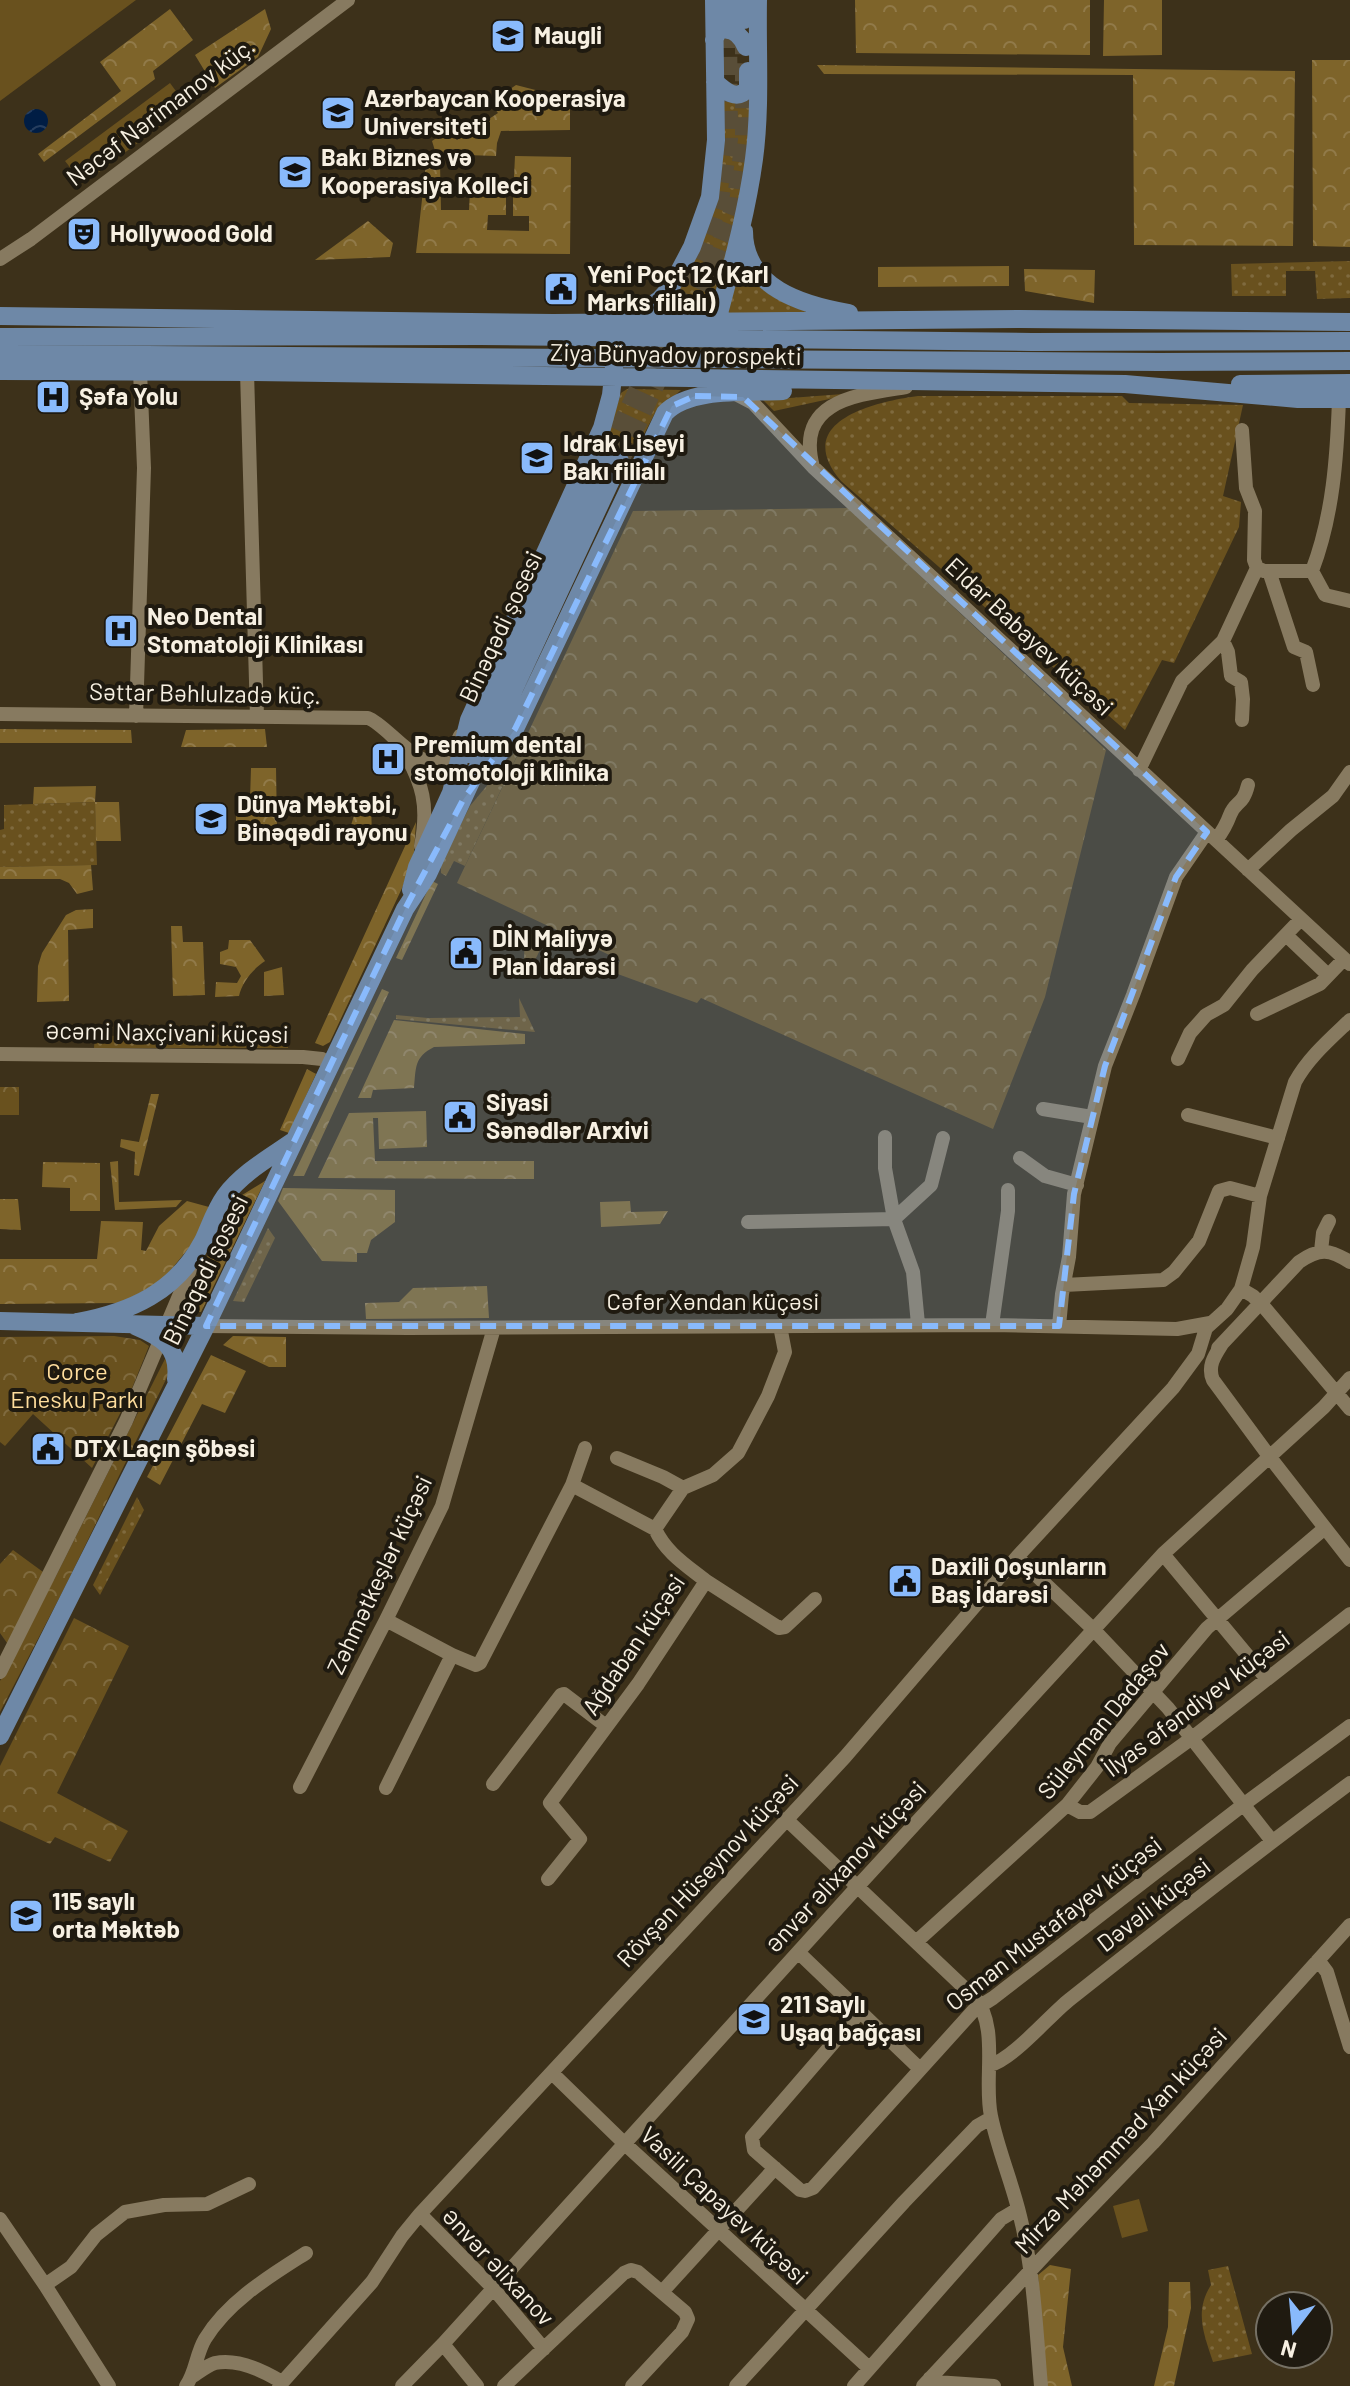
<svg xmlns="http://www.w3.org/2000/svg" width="1350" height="2386" viewBox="0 0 1350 2386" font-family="Barlow,sans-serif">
  <defs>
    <pattern id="grass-dots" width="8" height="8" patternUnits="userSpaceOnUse" patternTransform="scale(2)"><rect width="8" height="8" fill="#69511e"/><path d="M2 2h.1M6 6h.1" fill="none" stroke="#7f6a3e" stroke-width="1.8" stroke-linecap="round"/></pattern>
    <pattern id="forest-crowns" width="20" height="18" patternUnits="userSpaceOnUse" patternTransform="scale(2)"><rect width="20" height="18" fill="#7e642a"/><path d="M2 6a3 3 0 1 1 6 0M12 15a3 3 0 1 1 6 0" fill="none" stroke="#917a49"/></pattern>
    <pattern id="park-crowns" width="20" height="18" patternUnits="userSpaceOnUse" patternTransform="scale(2)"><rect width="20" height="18" fill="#69511e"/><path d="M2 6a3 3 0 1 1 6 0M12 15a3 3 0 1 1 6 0" fill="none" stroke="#7f6a3e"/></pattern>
    <pattern id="water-waves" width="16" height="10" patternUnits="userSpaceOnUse" patternTransform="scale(2)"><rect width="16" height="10" fill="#001d44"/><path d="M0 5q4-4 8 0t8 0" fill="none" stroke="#263e5f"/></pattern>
  </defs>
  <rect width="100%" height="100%" fill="#3d311a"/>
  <path fill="url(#grass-dots)" d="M750 95V151L712 314 664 315 685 276 722 97Z
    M740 251 752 280 770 295 809 313H727Z
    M1350 261V298L1317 299 1315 271H1286V296H1232L1231 264Z
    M627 389 681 390 655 413 638 446 608 433 621 393Z
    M857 393 774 411 763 400Z
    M918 396H1122L1129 403 1243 405 1223 496 1241 502 1239 527 1174 663 1162 660 1125 730 841 481C791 422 873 402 918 396Z
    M524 741 465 866 454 861 446 876 441 873V864L470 806Z
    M95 802 97 865 0 867V830L4 829V805Z
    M525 931 545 940 534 962 524 960Z
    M519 998 535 1032 396 1019V1015L428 1018 520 1017Z
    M288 1034V1048H94L95 1036Z
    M268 1228 275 1238 244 1302 233 1301Z
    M137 1497 144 1510 100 1595 93 1585Z
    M1228 2266 1252 2354 1213 2362C1204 2334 1194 2312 1211 2285L1208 2270Z"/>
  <path fill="url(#forest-crowns)" d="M855 0H1090V55L856 53Z
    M1104 0H1162V55L1103 56Z
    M170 9 193 40 153 71 155 79 44 162 38 154 121 91 100 62Z
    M265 9 271 29 258 57 215 88 195 55Z
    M1312 60H1350V247L1313 246Z
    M817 65 1295 71 1293 246 1134 245 1133 75 824 74Z
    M516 85 551 94H570V130L501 131 497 143 496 156 436 154 432 141 447 131 457 140 498 113 490 103Z
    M515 156 571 157 570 254 416 253 426 164H440L441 210H469L470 190 506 191V215H488L487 230 529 231V216H513V192H531V178L514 177Z
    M368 221 393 243 390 257 315 260Z
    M1009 266V286L878 287V267Z
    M1024 269 1095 270 1094 303 1025 291Z
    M0 729 131 730 132 743H0Z
    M265 729 267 747H181L186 730Z
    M251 768H276L277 828H261L260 836 241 837 236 833V800H250Z
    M96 786 95 802H119L121 841H96L95 802 33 804 34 787Z
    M371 802 372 838H347L358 803Z
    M416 822 414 852 403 886 330 1042 323 1046 315 1043Z
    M91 865 93 890 77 894 69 883 60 879H0V867Z
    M432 881 438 884 402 960 396 958Z
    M93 909V928L68 930 69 1001 37 1002 38 966 42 953 66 915 76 910Z
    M171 926H182L183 942H203L205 995 173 996Z
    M229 940H250L265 961C253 969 242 982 239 996L215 997 216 982 237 983 241 976 236 967 220 964V952L228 949Z
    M282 967 284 995 264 996V972Z
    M382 989 389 992 304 1176H293Z
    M394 1020 525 1034V1044L434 1047C414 1057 416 1068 414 1088L373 1090 371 1098H358Z
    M307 1069 316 1074 289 1133 280 1130Z
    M151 1094H159L139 1176 134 1175 135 1152 120 1147 121 1139 139 1142Z
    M426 1111 427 1147 379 1149 378 1118H373L375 1161H534V1179L318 1178 349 1113Z
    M118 1161 119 1202 182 1200 176 1207 115 1210 110 1162Z
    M43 1162 100 1163V1211H70V1188L42 1187Z
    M265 1181 201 1312 192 1311 186 1302 234 1200Z
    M283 1188 395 1190V1222L371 1240 367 1253H357V1262L322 1261 278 1201Z
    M0 1199H18L21 1230 0 1229Z
    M187 1201 209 1207 193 1243 160 1283 120 1303 0 1304V1259H97L101 1221 143 1222 141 1250 146 1251 159 1226Z
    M630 1201 631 1212 668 1211 660 1224 601 1227 600 1202Z
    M487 1286 489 1318 366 1319 365 1303 399 1302 413 1288Z
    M233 1336 286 1337V1367H269L223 1345Z
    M211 1355 246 1371 225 1413 202 1404 160 1485 147 1477Z
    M1050 2265 1071 2269 1063 2347 1072 2386H1047L1038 2275Z
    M1169 2282H1190L1191 2308 1174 2386H1154L1168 2327Z"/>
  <path fill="url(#park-crowns)" d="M848 508 1106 750 1045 997 993 1129 701 998 697 1003 615 973 620 960 457 883 633 511Z
    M0 1087H19V1115H0Z
    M114 1336 140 1340 149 1346 128 1398 92 1468 33 1414 5 1446 0 1442V1337Z
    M166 1357 171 1369 66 1585 0 1712V1681L14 1653 0 1633V1564L13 1550 54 1580Z
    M74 1618 129 1646 57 1793 128 1831 110 1862 55 1837 50 1844 0 1821V1766Z"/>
  <path fill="#69511e" d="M0 0H136L0 101Z
    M170 83 187 106 83 184 65 161Z
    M1139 2199 1148 2231 1122 2238 1113 2206Z"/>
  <path fill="url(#water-waves)" d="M24 121a12 12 0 1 1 24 0a12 12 0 1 1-24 0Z"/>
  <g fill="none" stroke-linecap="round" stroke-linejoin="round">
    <path stroke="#594e38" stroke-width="18" stroke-dasharray="18 9" stroke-linecap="butt" d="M607 455 698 261 720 201 729 139 728 21
      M620 461 711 266 735 205 744 140V34"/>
    <path stroke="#877a60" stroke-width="14" d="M0 259 31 239 348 0
      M247 372 257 716
      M732 392 753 403 813 467 1350 964
      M1242 430 1246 488 1255 511 1254 560 1257 568 1264 571H1312L1325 595 1350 601
      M813 467C795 400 857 395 906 387
      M1269 571 1294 647 1306 652 1313 685
      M1312 571C1333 516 1337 457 1339 399
      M1223 641 1228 652 1231 676 1241 682 1243 699 1242 720
      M0 714 368 718C388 725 421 776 446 759 453 753 456 744 460 736
      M136 716 144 468 140 371
      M402 748C423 783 429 806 421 846
      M1139 770 1182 681 1223 641 1257 568
      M1216 840C1223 831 1226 826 1230 815 1235 801 1243 806 1248 785
      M1248 870 1291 830 1333 796 1350 772
      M1286 935 1328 975
      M1257 1014 1320 984 1344 959
      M0 1054 303 1057 322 1059 331 1064
      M1178 1059 1190 1033 1206 1015 1224 1005 1252 970 1301 919
      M1043 1109 1092 1117
      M1188 1115 1278 1138
      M885 1137V1168L894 1219 913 1272 918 1324
      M1020 1158 1045 1176 1077 1185
      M748 1222 894 1219 931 1185 943 1138
      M1321 1251 1323 1233 1329 1221
      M1064 1285 1163 1280 1174 1272 1199 1241 1219 1191 1230 1188 1260 1196
      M1241 1289 1253 1296 1264 1307 1350 1409
      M992 1325 1008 1211V1190
      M206 1326 408 1328 992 1325 1177 1329 1210 1323
      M1059 1326 1062 1294 1069 1257 1074 1194 1105 1066 1133 995 1176 877 1207 832
      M1222 1344C1215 1355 1207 1366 1213 1380L1269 1456 1350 1560
      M1218 1348 1299 1262C1320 1248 1329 1249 1350 1262
      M617 1458 663 1477 683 1488
      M572 1485 655 1529
      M1163 1554 1267 1679
      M1017 1557 1094 1630 1168 1708 1272 1841
      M706 1581 779 1628 785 1627 815 1599
      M386 1620 452 1655 476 1665 480 1663 572 1485 585 1448
      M0 1672 126 1421 193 1263
      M493 1784 561 1695 564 1694 606 1726
      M300 1787 386 1620 442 1506 494 1328
      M386 1788 452 1655
      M1067 1805 1080 1812H1090L1192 1738 1350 1614
      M786 1819 974 1997C1000 2026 983 2080 991 2116 998 2150 1012 2182 1020 2216 1034 2271 1036 2329 1041 2386
      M548 1879 580 1839 550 1803 638 1684 706 1581C686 1565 666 1553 655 1529L683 1488 713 1475 738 1453 768 1396 785 1352 780 1326
      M916 1942 1067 1805 1097 1767 1110 1743 1207 1628 1325 1528
      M798 1952 919 2068
      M1318 1960 1327 1972 1350 2047
      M860 2012 752 2137 754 2150 800 2190 805 2191 813 2188 974 2010 993 1998 1243 1805 1350 1726
      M990 2065C1012 2060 1049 2016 1069 2000 1162 1926 1255 1854 1350 1783
      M552 2073 625 2144 869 2368
      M420 2214 493 2288 544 2349
      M0 2219 45 2285 109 2386
      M45 2285 71 2267 96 2235 125 2212 164 2205 207 2204 249 2184
      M662 2292 775 2168
      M443 2344 477 2386
      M193 2376C199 2372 208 2365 215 2363 238 2358 264 2371 282 2382
      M930 2378 936 2382 994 2386
      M186 2386C196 2372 196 2354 205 2339 228 2301 270 2276 306 2253
      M279 2386 372 2282 402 2236 420 2214 845 1757 1017 1557 1173 1388 1198 1354 1206 1328 1227 1309 1241 1289 1253 1247 1260 1196 1295 1082C1308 1058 1330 1039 1350 1020
      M402 2386 443 2344 858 1886 1163 1554 1324 1407 1350 1378
      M504 2386 624 2273 631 2270 638 2272 685 2312 688 2319 682 2332 632 2386
      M736 2386 904 2202 977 2126 991 2118
      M854 2386 1001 2219 1018 2209
      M923 2386 1045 2255 1153 2143 1350 1925"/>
    <path stroke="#6e88a7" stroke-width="18" d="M744 20 745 0
      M728 21V0
      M714 40 718 31C731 26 741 35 746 47
      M715 82C725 91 737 102 748 88V71
      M744 231C744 288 803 305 849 313
      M618 313 645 309 659 300 671 287 692 247 710 197 716 140 714 0
      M0 316 553 323 1020 319 1350 322
      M714 332C729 275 746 218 754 159 761 107 757 53 758 0
      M0 337 480 336 1032 342 1350 341
      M0 354 1159 362 1350 361
      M0 371 247 372 1125 384 1298 399H1350
      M1240 384 1350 383
      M469 754 607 455
      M485 772 508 742 515 729 665 413C690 387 748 393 783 391
      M451 793 469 720 602 428 611 395 614 367
      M411 890 417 867 455 784
      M0 1321 206 1326
      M77 1322C131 1312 176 1292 203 1241 210 1226 215 1210 225 1196 242 1173 269 1158 292 1142
      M135 1326C161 1337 180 1347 176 1379
      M0 1736 207 1324 405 909 428 874 620 461"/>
  </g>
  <path fill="#89bafc" fill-opacity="0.2" stroke="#89bafc" stroke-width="6" stroke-dasharray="16 10" stroke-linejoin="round" d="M695 396 743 397 1207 832 1176 877 1105 1066 1074 1194 1059 1326H206L405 909 463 800 515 729 672 406Z"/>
  <defs>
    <g id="school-square" transform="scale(1.8)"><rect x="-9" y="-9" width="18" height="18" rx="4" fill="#89bafc" stroke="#1f1a10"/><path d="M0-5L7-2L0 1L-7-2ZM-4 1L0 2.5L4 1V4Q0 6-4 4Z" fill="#111"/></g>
    <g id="university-square" transform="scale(1.8)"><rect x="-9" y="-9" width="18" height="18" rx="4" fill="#89bafc" stroke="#1f1a10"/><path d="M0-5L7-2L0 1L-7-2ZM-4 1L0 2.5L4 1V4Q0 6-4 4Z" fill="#111"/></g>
    <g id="theatre-square" transform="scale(1.8)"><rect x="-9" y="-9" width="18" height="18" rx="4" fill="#89bafc" stroke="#1f1a10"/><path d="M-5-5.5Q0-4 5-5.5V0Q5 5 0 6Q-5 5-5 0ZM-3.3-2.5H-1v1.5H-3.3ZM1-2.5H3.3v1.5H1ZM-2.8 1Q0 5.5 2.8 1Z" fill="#111"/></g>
    <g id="civic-square" transform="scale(1.8)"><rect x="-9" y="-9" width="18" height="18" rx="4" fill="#89bafc" stroke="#1f1a10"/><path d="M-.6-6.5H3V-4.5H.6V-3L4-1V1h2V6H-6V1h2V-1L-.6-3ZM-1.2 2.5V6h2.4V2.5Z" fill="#111"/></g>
    <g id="hospital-square" transform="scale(1.8)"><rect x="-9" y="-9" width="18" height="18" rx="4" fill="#89bafc" stroke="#1f1a10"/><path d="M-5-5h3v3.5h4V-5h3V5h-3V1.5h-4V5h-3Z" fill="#111"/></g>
  </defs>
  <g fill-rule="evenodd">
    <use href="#school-square" x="508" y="36"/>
    <use href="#university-square" x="338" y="113"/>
    <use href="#university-square" x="295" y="172"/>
    <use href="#theatre-square" x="84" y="234"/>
    <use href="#civic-square" x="561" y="289"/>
    <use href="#hospital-square" x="53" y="397"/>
    <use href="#school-square" x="537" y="458"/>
    <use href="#hospital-square" x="121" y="631"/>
    <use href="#hospital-square" x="388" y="759"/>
    <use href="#school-square" x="211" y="819"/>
    <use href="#civic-square" x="466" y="953"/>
    <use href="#civic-square" x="460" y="1117"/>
    <use href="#civic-square" x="48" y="1449"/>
    <use href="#civic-square" x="905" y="1581"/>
    <use href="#school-square" x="26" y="1916"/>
    <use href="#school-square" x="754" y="2019"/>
  </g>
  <g text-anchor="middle" stroke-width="8" stroke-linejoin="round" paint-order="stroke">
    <g font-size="24" font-weight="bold" fill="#f7f0e2" stroke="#1f1a10" text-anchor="start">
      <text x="534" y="44">Maugli</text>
      <text x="364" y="107">Azərbaycan Kooperasiya<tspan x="364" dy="28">Universiteti</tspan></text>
      <text x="321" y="166">Bakı Biznes və<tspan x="321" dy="28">Kooperasiya Kolleci</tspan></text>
      <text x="110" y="242">Hollywood Gold</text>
      <text x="587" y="283">Yeni Poçt 12 (Karl<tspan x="587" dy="28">Marks filialı)</tspan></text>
      <text x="79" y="405">Şəfa Yolu</text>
      <text x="563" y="452">Idrak Liseyi<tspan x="563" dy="28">Bakı filialı</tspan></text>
      <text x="147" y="625">Neo Dental<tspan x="147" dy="28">Stomatoloji Klinikası</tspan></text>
      <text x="414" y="753">Premium dental<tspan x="414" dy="28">stomotoloji klinika</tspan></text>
      <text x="237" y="813">Dünya Məktəbi,<tspan x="237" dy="28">Binəqədi rayonu</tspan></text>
      <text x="492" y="947">DİN Maliyyə<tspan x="492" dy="28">Plan İdarəsi</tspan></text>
      <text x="486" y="1111">Siyasi<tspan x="486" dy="28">Sənədlər Arxivi</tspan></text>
      <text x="74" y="1457">DTX Laçın şöbəsi</text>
      <text x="931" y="1575">Daxili Qoşunların<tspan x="931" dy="28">Baş İdarəsi</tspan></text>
      <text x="52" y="1910">115 saylı<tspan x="52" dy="28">orta Məktəb</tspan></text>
      <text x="780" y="2013">211 Saylı<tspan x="780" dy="28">Uşaq bağçası</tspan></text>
    </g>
    <g font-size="24" fill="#f7f0e2" stroke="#1f1a10">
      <text transform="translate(161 112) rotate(-37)" y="8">Nəcəf Nərimanov küç.</text>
      <text transform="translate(676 355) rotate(1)" y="8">Ziya Bünyadov prospekti</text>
      <text transform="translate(501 627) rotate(-65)" y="8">Binəqədi şosesi</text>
      <text transform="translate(1029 637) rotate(43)" y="8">Eldar Babayev küçəsi</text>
      <text transform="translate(205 694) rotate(1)" y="8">Səttar Bəhlulzadə küç.</text>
      <text transform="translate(167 1033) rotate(1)" y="8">Əcəmi Naxçivani küçəsi</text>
      <text transform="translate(206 1270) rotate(-64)" y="8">Binəqədi şosesi</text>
      <text x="713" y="1310">Cəfər Xəndan küçəsi</text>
      <text transform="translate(380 1575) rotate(-65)" y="8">Zəhmətkeşlər küçəsi</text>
      <text transform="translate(634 1645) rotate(-56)" y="8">Ağdaban küçəsi</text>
      <text transform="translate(1197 1704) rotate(-37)" y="8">İlyas Əfəndiyev küçəsi</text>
      <text transform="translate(1104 1721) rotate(-51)" y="8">Süleyman Dadaşov</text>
      <text transform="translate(846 1867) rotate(-47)" y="8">Ənvər Əlixanov küçəsi</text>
      <text transform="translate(708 1871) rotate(-47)" y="8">Rövşən Hüseynov küçəsi</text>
      <text transform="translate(1154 1905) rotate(-38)" y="8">Dəvəli küçəsi</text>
      <text transform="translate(1054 1924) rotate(-38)" y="8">Osman Mustafayev küçəsi</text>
      <text transform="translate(1121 2141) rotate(-47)" y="8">Mirzə Məhəmməd Xan küçəsi</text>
      <text transform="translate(724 2206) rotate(43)" y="8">Vasili Çapayev küçəsi</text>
      <text transform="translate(498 2267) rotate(47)" y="8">Ənvər Əlixanov</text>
    </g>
    <g font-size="24" fill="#ffde9d" stroke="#1f1a10">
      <text x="77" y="1380">Corce<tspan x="77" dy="28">Enesku Parkı</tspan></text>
    </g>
  </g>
  <g transform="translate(1294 2330) rotate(196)"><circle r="38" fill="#1f1a10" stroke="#757064" stroke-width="2"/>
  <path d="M0-6L14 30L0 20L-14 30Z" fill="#89bafc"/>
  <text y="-12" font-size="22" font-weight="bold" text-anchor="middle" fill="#f7f0e2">N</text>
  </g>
</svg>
